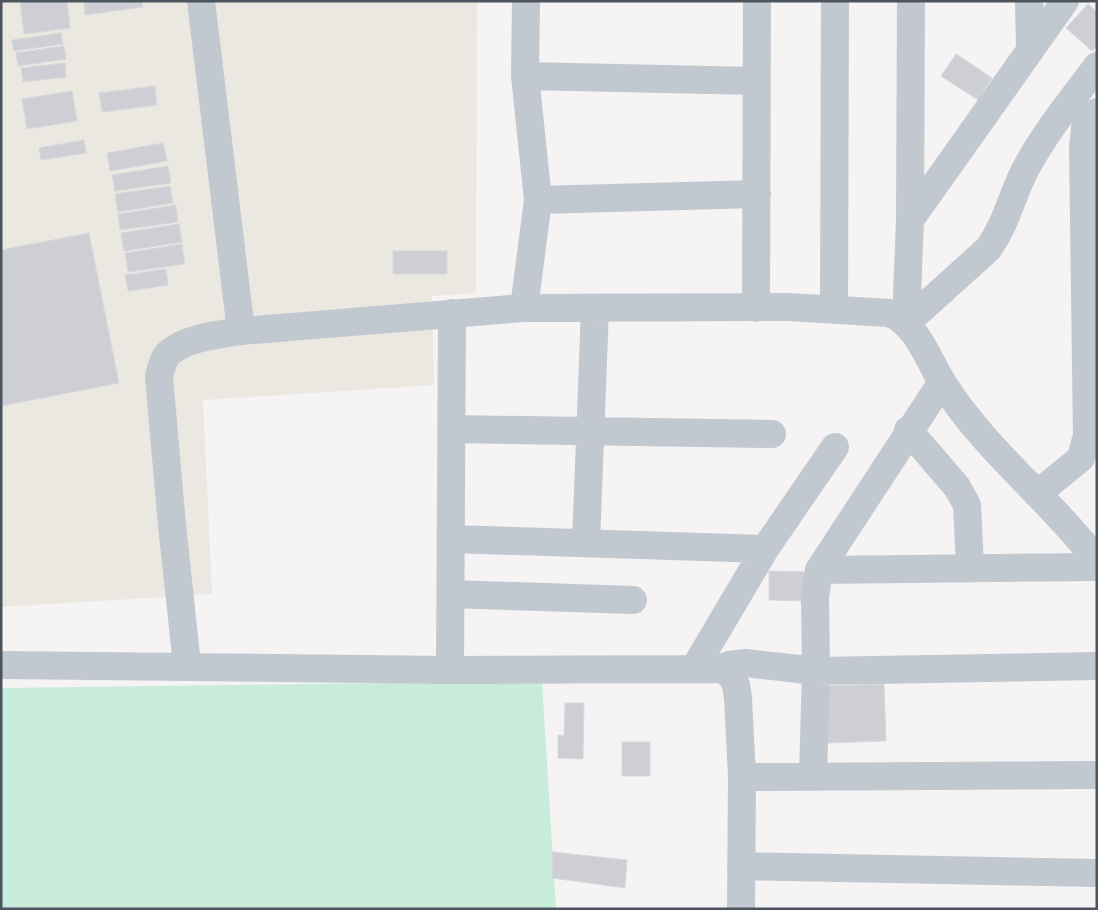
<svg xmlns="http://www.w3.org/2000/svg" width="1098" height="910" viewBox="0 0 1098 910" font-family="'Sofia Sans Condensed',sans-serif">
  <rect width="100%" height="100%" fill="#f5f3f3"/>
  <path fill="#eae8e1" d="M1 1H477L476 293 432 296 434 385 203 400 212 594 1 607Z"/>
  <path fill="#c8ecda" d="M542 681 556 909H1V688Z"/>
  <path fill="#cdcfd4" stroke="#d8d9dd" d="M20 1H67L70 28 24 34Z
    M84 1H142L143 7 85 15Z
    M1088 4 1097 12V45L1092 51 1066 28Z
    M61 33 63 44 14 51 12 40Z
    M64 46 66 59 18 66 16 53Z
    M956 54 992 78 978 100 941 76Z
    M65 63 66 77 23 82 21 68Z
    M155 86 157 105 102 112 99 93Z
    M72 91 77 121 27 129 22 99Z
    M84 140 86 153 41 160 39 148Z
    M163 143 167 161 110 171 107 153Z
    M168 166 171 183 115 191 112 175Z
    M170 186 173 203 118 212 115 194Z
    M176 205 178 222 120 230 118 214Z
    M179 224 182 242 124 251 121 233Z
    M89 233 119 383 1 406V250Z
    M182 244 185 264 128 272 125 253Z
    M393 251H447V274H393Z
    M166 269 168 285 128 291 125 275Z
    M769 571 807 572 806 601 769 600Z
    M884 684 886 741 828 743 826 686Z
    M565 703H584L583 759 558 758V735L564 736Z
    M622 742H650V776H622Z
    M552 852 627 860 625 888 552 878Z"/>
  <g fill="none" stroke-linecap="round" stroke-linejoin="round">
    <path stroke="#c2c8cf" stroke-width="28" d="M201 1 241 331
      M1029 1 1030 49
      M525 76 756 81
      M538 200 757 194
      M910 220 1065 1
      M524 308 538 200 525 76 526 1
      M756 308 757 1
      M834 310 835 1
      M906 323 988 249C1007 223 1011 197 1025 170 1045 132 1072 100 1097 66
      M906 323 910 220 911 1
      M452 429 772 434
      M908 430 957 487 967 505 970 567
      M1037 494 1081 458 1087 435 1083 148 1085 128 1097 112
      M451 539 765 549
      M586 543 595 309
      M819 570 1097 567
      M451 594 633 600
      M1 665 450 670 721 669 731 675 736 685 738 698 742 777 741 909
      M187 665 172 525 159 377C161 368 163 358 170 352 189 337 218 335 241 331L524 308 789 307 889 313C917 323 929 362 944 385 986 451 1050 499 1097 561
      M694 669 765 549 835 447
      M721 669 729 665 746 663 816 671 1097 666
      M450 670 452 313
      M813 776 816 671 815 597 819 570 942 382
      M742 777 1097 775
      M741 866 1097 873"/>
  </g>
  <rect width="1098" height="910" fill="none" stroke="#4c545e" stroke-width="5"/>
</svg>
